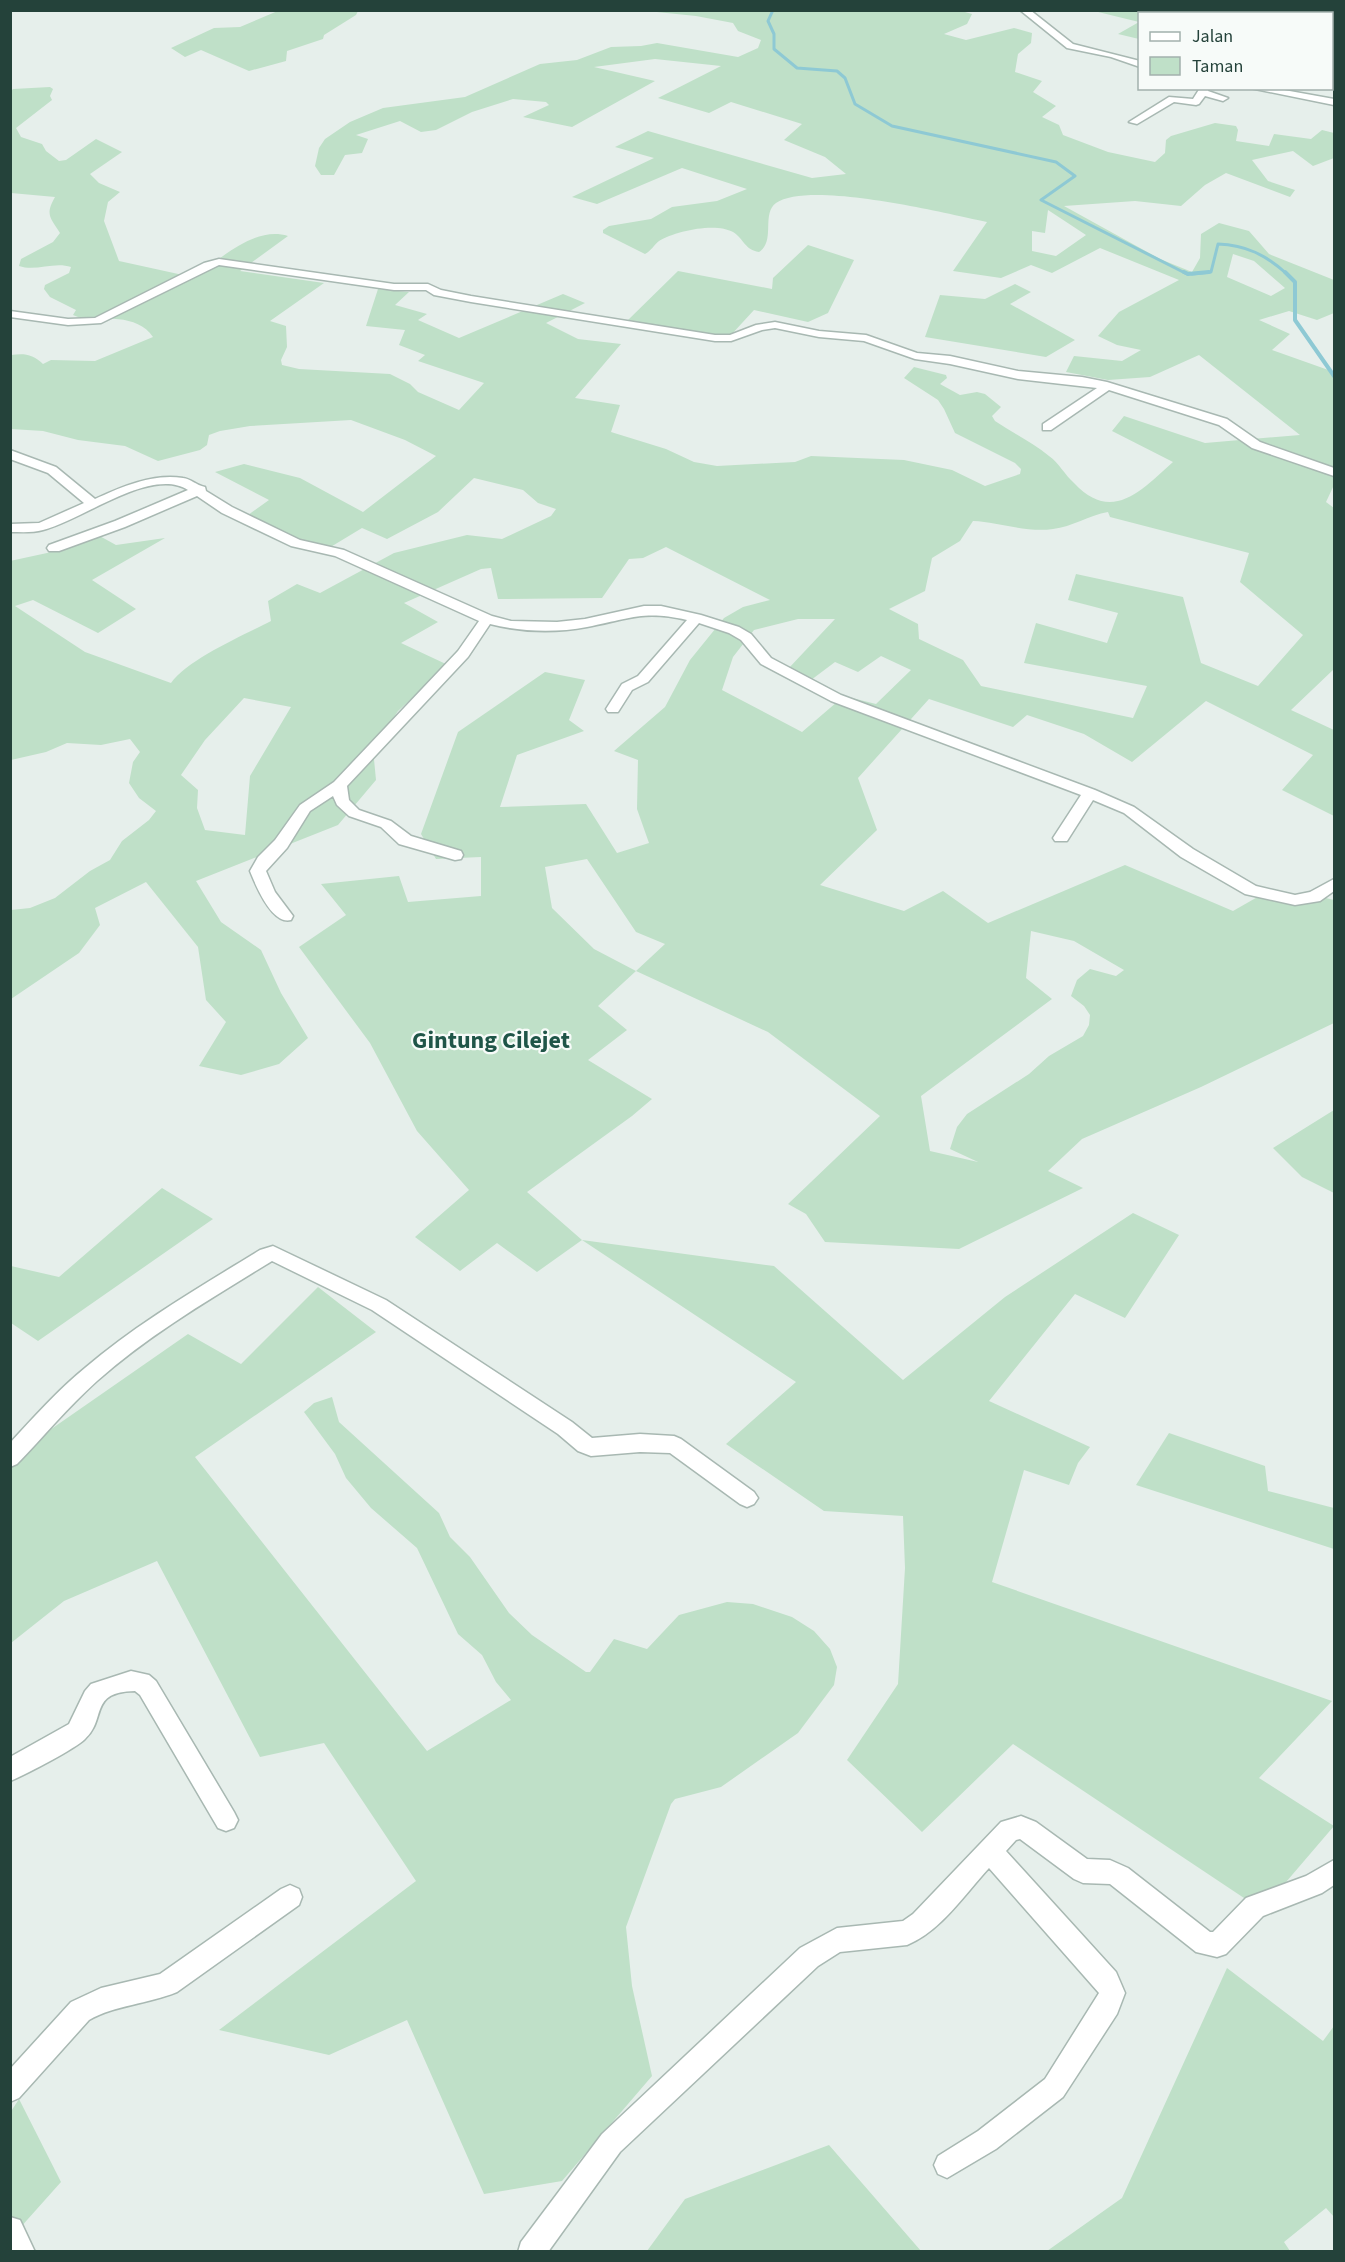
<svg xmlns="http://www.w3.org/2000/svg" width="1345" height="2262" viewBox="0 0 1345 2262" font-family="'Source Sans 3',sans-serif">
  <rect width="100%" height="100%" fill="#e6efeb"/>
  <path fill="#bfe0c8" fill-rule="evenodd" d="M280 10 358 11 356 15 324 35 323 39 287 51 286 61 249 71 201 50 185 57 171 48 214 28 240 27Z
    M637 10 965 12 972 14 967 24 944 34 966 40 1014 28 1032 33 1031 43 1018 54 1015 72 1042 81 1033 92 1056 106 1042 117 1059 125 1063 135 1108 152 1155 162 1165 153 1166 140 1171 136 1215 123 1236 126 1238 130 1236 141 1269 146 1274 134 1311 139 1322 130 1334 133V158L1313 166 1293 151 1252 160 1268 181 1295 190 1290 197 1226 173 1205 185 1181 206 1135 201 1064 206 1160 259 1192 272 1200 258 1201 234 1219 223 1249 231 1269 254 1334 280V313L1317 320 1289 311 1259 320 1290 334 1272 350 1334 372V485L1326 502 1334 508V669L1291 710 1334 730V816L1282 790 1313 755 1206 701 1132 762 1084 734 1027 715 1013 727 929 699 858 778 877 830 820 885 904 911 943 891 988 923 1125 865 1233 911 1261 895 1318 896 1334 900V1023L1201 1087 1082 1139 1048 1171 1083 1188 959 1249 825 1242 806 1214 788 1204 880 1116 768 1032 636 971 598 1006 627 1030 588 1060 652 1099 632 1116 527 1192 582 1240 774 1266 903 1380 1005 1297 1133 1213 1179 1235 1125 1318 1075 1294 989 1401 1090 1447 1078 1463 1069 1485 1024 1470 992 1582 1332 1701 1259 1778 1334 1826 1262 1910 1013 1744 922 1832 847 1760 898 1684 905 1568 903 1516 824 1511 726 1444 796 1382 582 1240 537 1272 497 1243 460 1271 415 1237 469 1190 417 1131 370 1043 299 947 346 915 321 884 399 876 408 902 481 896V857L436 859 421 834 458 732 545 672 585 680 569 720 584 731 517 755 500 807 586 804 617 853 649 843 637 809 638 760 614 751 665 707 690 660 724 618 743 607 770 600 666 547 643 558 629 559 602 598 498 599 491 568 481 569 404 603 438 622 401 643 448 665 398 711 373 749 376 780 338 825 196 881 221 922 261 950 281 993 308 1038 279 1064 241 1075 199 1066 226 1022 206 1000 198 947 146 882 95 908 100 925 79 953 11 999V910L30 908 55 898 90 871 110 860 122 841 149 820 156 811 139 798 129 783 133 762 140 752 130 739 101 745 67 743 46 752 11 760 10 561 47 553 96 534 116 545 165 538 92 580 136 609 98 633 33 600 15 606 85 652 171 683C188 659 244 635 271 621L268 601 297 584 320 593 394 553 467 535 502 539 551 516 556 509 538 503 523 490 474 478 438 512 387 539 362 528 324 551 248 515 269 500 215 472 244 464 300 478 363 512 436 456 405 440 351 420 250 426 220 431 209 435 207 445 200 450 158 461 125 446 78 440 43 431 11 429V355C24 353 33 354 43 364L51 360 95 361 153 337C137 313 102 320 78 317L73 315 76 310 50 297 44 289 45 285 69 273 71 267C54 261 36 272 19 266L21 259 53 242 60 233C50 217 45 215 55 197L11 193 10 92 13 89 50 87 53 89 50 96 52 100 16 128 21 137 42 144 46 151 59 161 66 160 96 139 122 152 90 174 99 183 120 192 108 202 104 221 119 261 192 277C219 262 253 225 288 236L240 271 324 283 270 321 286 326 287 347 281 360 282 365 299 369 390 374 410 384 418 392 459 410 484 383 418 361 425 355 399 345 405 330 366 326 378 289 409 292 395 305 427 314 418 320 459 338 563 294 585 303 546 323 578 339 621 344 575 398 620 405 611 432 666 449 694 462 717 466 795 462 811 456 904 460 952 470 985 486 1020 474 1021 469 1015 463 955 433 944 409 938 400 904 378 914 367 946 375 947 378 940 384 960 395 977 392 985 394 1001 407 992 416 995 421C1013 433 1033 443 1049 456 1059 463 1065 475 1074 483 1112 524 1142 490 1173 462L1112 431 1124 416 1205 443 1300 435 1199 355 1150 377 1108 380 1066 372 1074 356 1122 361 1141 350 1117 345 1098 336 1119 312 1179 280 1100 248 1052 273 1031 265 1001 278 953 271 987 222C944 213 810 180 776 203 761 214 776 241 759 252 745 250 744 239 733 232 716 222 675 231 659 241 654 245 651 251 645 254L603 233V230L609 226 651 219 672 207 717 201 747 189 682 168 597 204 572 197 654 158 615 147 648 131 812 178 846 174 825 157 784 140 802 124 731 102 709 113 658 98 721 66 655 59 594 67 655 81 572 127 523 117 549 105 546 102 513 99 472 112 436 130 421 132 400 121 356 135 368 139 362 153 345 155 334 175H321L315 166 319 148 325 139 350 122 383 108 465 97 540 64 577 60 611 47 641 46 657 43 738 57 758 48 761 40 738 31 733 23 696 16ZM1048 210 1086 235 1056 256 1032 251V231L1045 233ZM1233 254 1254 261 1285 288 1271 296 1227 277ZM1108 512 1110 517 1249 553 1240 582 1303 635 1258 686 1201 663 1183 597 1076 574 1068 600 1118 613 1107 643 1036 623 1024 663 1147 686 1133 718 981 686 963 660 919 639 918 624 889 609 925 591 932 558 960 541 973 521C999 522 1027 533 1053 529 1072 527 1089 515 1108 512ZM798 619H835L788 669 811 680 835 662 858 672 881 656 911 670 876 704 844 696 802 732 722 690 733 657 754 630ZM244 698 291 707 250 776 245 835 205 830 197 808 198 790 181 775 205 740ZM587 859 636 932 665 944 636 971 594 949 552 908 545 867ZM1031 931 1074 941 1124 970 1116 976 1090 969 1077 980 1071 996 1084 1006 1090 1015 1089 1025 1083 1036 1049 1056 1029 1074 967 1114 957 1127 950 1149 978 1162 930 1151 921 1096 1052 999 1026 978Z
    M1094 11H1239L1235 14H1140L1139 39 1118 34 1139 22Z
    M808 245 854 260 828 313 808 322 754 310 731 335 719 338 627 321 678 271 772 289 773 278Z
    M1015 284 1031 292 1010 304 1075 340 1046 357 925 337 940 295 985 299Z
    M1334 1110V1193L1302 1177 1273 1148Z
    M162 1188 213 1219 38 1341 11 1323V1266L59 1277Z
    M318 1287 376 1332 195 1457 427 1751 511 1700 496 1682 482 1655 458 1634 417 1548 371 1508 346 1478 335 1454 304 1412 314 1403 332 1397 339 1422 439 1513 450 1537 470 1557 509 1613 532 1635 586 1672H590L614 1639 647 1649 679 1615 727 1602 753 1604 792 1617 814 1631 830 1649 837 1667 834 1685 798 1733 721 1787 675 1799 671 1804 626 1927 632 1986 652 2076 562 2181 484 2194 407 2020 329 2055 219 2030 416 1881 324 1743 260 1757 157 1561 64 1601 11 1643V1457L188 1334 241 1364Z
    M1169 1433 1265 1466 1268 1491 1334 1508V1549L1136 1485Z
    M1227 1968 1323 2041 1334 2026V2217L1326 2208 1284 2242 1290 2251H1047L1122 2198Z
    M19 2099 61 2182 11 2238 10 2113Z
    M829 2145 921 2251H647L685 2199Z"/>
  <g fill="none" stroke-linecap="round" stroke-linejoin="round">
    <path stroke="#8ec9d4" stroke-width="3" d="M773 10 768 21 774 34V49L797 68 837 71 845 78 855 104 892 126 1056 162 1075 176 1041 200 1187 274
      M1192 274 1211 272 1218 244C1246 245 1266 255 1287 274"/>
    <path stroke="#8ec9d4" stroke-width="4" d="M1184 272 1188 274 1209 272
      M1285 272 1295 282V320L1334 376"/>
    <g stroke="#a8b8b2" stroke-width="3">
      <path id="street" d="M1020 10H1030L1073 44 1140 61V67L1111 57 1067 48Z
        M1200 88H1209L1208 91 1228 98 1223 101 1205 96 1199 104 1196 105 1174 102 1137 124 1129 122 1169 97 1193 99Z
        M1250 88H1273L1334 99V105Z
        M219 259 394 284H428L441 290 471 296 715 335H730L756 325 775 322 819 331 866 335 917 353 950 356 1018 371 1082 377 1107 382 1227 419 1260 442 1334 468V476L1252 448 1219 425 1109 390 1051 430H1043V424L1097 388 1018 379 950 364 915 359 864 341 819 337 775 328 762 330 731 341H715L471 302 434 295 426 290H394L219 265 101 323 68 325 10 317V311L68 319 95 318 204 263Z
        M10 450 56 467 95 499C121 487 153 473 183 478 191 479 196 485 205 487L206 491 232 507 300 540 344 550 492 616 511 621 557 622 585 619 644 606H661L701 615 739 627 751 634 771 658 841 695 1095 790 1134 807 1193 849 1256 886 1295 895 1310 892 1334 879V891L1320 901 1295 905 1245 894 1181 857 1124 813 1093 800 1067 841H1055L1053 838 1081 795 831 701 761 664 741 640 729 633 699 623 648 682 632 690 618 712H608L606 709 622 684 638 676 687 620C643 610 629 619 587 627 556 633 521 632 490 624L468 657 347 786 349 800 359 810 391 821 411 836 461 851 463 855 461 859 455 860 399 844 381 827 349 816 337 805 333 796 310 811 287 848 266 871 275 892 293 916 291 920C272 925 256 886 250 871L258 857 275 840 300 805 334 782 458 651 479 621 335 556 291 546 222 513 197 496 125 527 59 551H49L47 548 49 545 115 521 188 490C151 466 81 521 43 530 33 533 21 532 10 532V524L39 523 84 503 48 473 10 459Z
        M273 1246 386 1300 572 1422 592 1438 640 1434 674 1436 681 1439 754 1492 758 1498 754 1504 747 1507 740 1504 670 1453 640 1452 591 1456 578 1451 558 1434 372 1310 272 1261C212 1298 150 1334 97 1381 68 1407 44 1436 17 1464L10 1467V1443C34 1417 57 1391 85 1368 139 1322 200 1287 260 1250Z
        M131 1671 149 1675 156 1681 234 1812 238 1820 234 1828 226 1831 218 1828 140 1695 135 1691C88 1692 107 1719 85 1739 75 1749 25 1775 10 1781V1757L69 1724 85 1691 91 1684Z
        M1021 1816 1036 1822 1087 1859 1110 1860 1128 1868 1210 1932H1213L1246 1898 1306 1876 1334 1860V1885L1322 1893 1263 1916 1226 1954 1217 1957 1196 1952 1110 1884 1083 1883 1074 1879 1020 1839 1016 1840 1006 1851 1116 1972 1125 1993 1117 2014 1063 2097 996 2149 947 2178 938 2174 934 2165 938 2156 978 2131 1045 2079 1099 1993 989 1868C965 1894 941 1931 907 1945L840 1952 818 1966 620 2152 548 2252H518L521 2242 602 2134 800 1948 837 1928 903 1921 913 1914 1001 1822Z
        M290 1885 299 1889 302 1897 299 1905 177 1992C148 2004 115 2005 89 2020L19 2098 10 2102V2069L71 2002 101 1988 160 1974 281 1889Z
        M10 2217 20 2220 35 2252H10Z"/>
    </g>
    <use href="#street" fill="#fff" fill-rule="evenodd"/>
  </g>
  <g text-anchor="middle" stroke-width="4.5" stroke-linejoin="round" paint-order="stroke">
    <g font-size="24" font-weight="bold" fill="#1f5548" stroke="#f7fbf9">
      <text x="491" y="1048">Gintung Cilejet</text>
    </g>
  </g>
  <rect width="1345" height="2262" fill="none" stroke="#24423a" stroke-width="24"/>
  <rect x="1138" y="12" width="195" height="78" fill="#f7fbf9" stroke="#a3b1ad" stroke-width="1.5"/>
  <rect x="1150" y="32" width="30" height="9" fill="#ffffff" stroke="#a3b1ad" stroke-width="1.5"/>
  <text x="1192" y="42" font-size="18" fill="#24423a">Jalan</text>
  <rect x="1150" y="57" width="30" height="18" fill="#bfe0c8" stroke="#a3b1ad" stroke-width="1.5"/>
  <text x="1192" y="72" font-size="18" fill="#24423a">Taman</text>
</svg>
